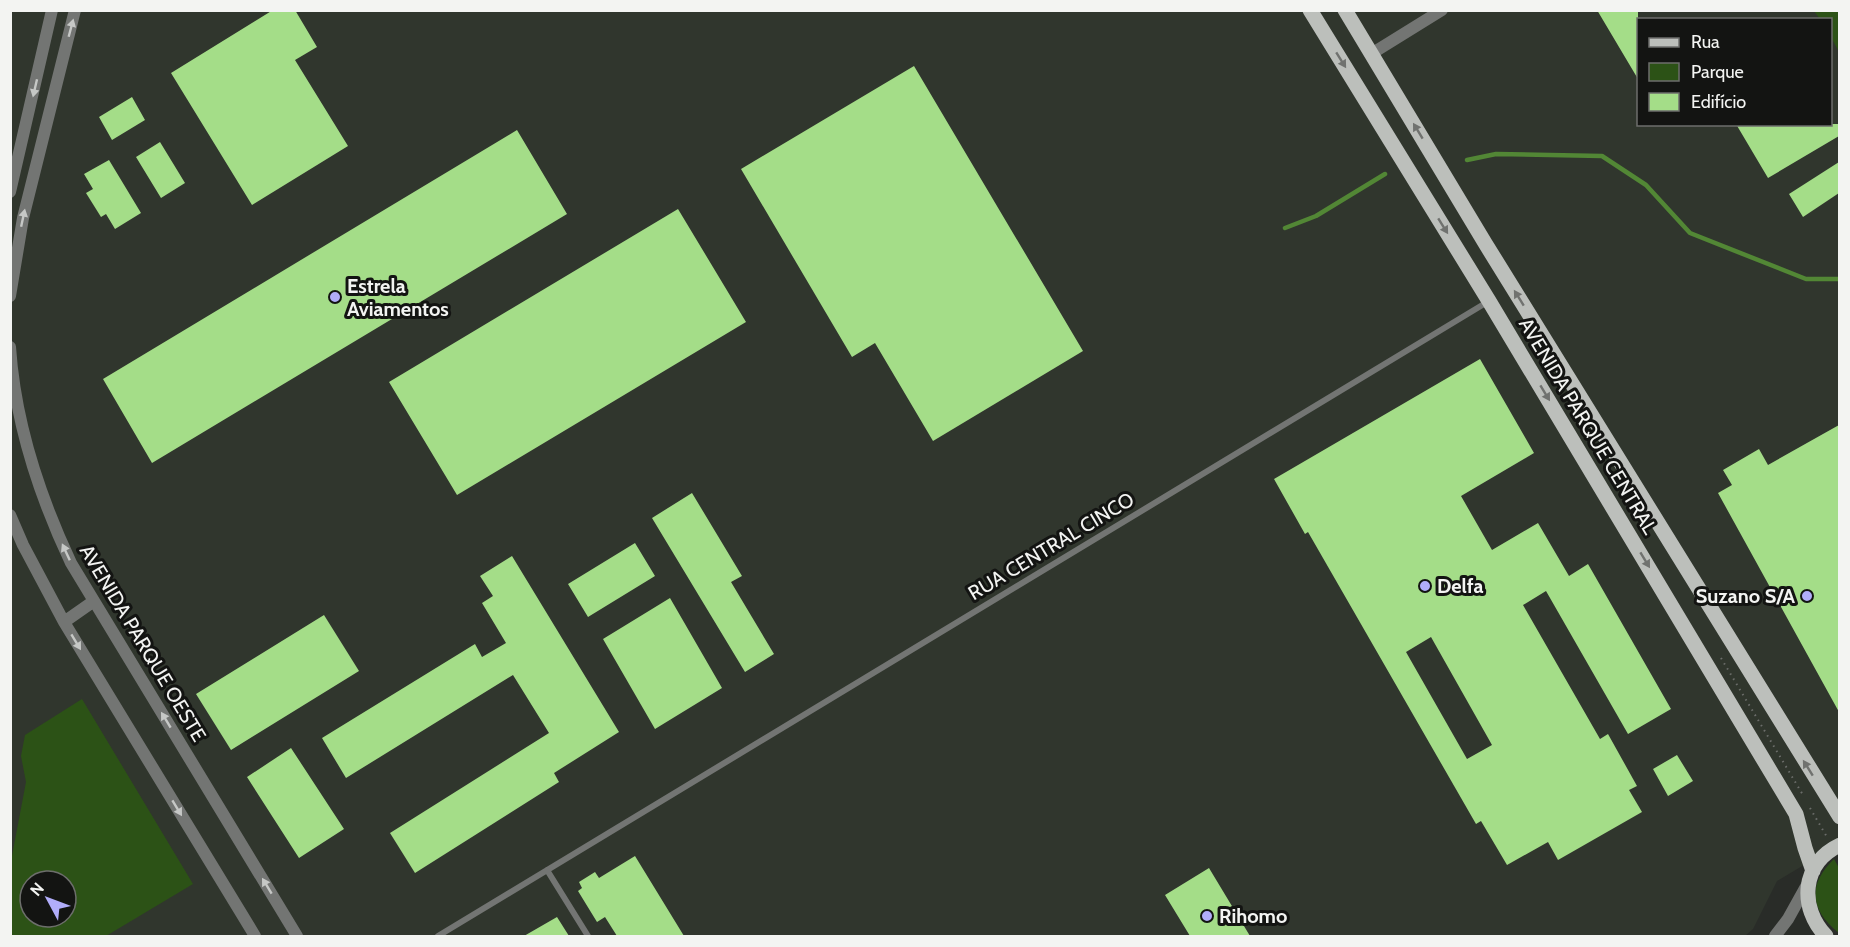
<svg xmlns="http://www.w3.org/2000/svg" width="1850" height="947" viewBox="0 0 1850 947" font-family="Cabin,sans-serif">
  <rect width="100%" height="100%" fill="#292c28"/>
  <path fill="#30362d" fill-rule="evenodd" d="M10 11H1839V844L1777 881 1753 929 1745 936H11ZM1638 20H1830V124H1638ZM30 881H66V917H30Z"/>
  <path fill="#2c5216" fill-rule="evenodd" d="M1814 11H1839V52L1831 37 1830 20 1820 19Z
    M82 699 193 884 106 936H11V861L26 782 21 756 25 735ZM30 881H66V917H30Z
    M1834 859 1839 868V933C1810 910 1807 885 1834 859Z"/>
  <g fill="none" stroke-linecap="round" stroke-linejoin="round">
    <path stroke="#528735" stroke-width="4.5" d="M1467 160 1496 154 1602 156 1646 185 1690 233 1806 279H1840
      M1285 228 1316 216 1385 174"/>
  </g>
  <path fill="#a4dd88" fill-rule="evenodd" d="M273 10H295L317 47 295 60 348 146 252 205 171 73Z
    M1597 10H1638V79Z
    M914 66 1083 351 933 441 875 343 852 357 741 169Z
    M132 97 145 120 112 140 99 117Z
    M1736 124H1839V136L1768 178Z
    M517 130 567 214 152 463 103 379Z
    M160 142 185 183 161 198 136 157Z
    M109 160 141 213 115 229 106 214 101 217 86 193 93 189 84 174Z
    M1839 162V193L1803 217 1789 194Z
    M678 209 746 322 457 495 389 382Z
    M1480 359 1534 453 1461 496 1492 550 1538 523 1569 576 1588 564 1671 709 1628 734 1546 591 1523 605 1600 739 1608 734 1637 786 1629 790 1642 812 1558 860 1548 842 1507 865 1481 821 1476 824 1308 532 1305 534 1274 479ZM1431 637 1492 745 1467 759 1406 652Z
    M1839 425V712L1718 493 1732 485 1723 470 1759 449 1768 465Z
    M692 493 742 576 731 582 774 654 745 672 652 518Z
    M635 543 655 576 588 617 568 584Z
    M512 556 619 732 554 773 559 782 415 873 390 833 549 733 513 675 346 778 322 738 475 644 482 657 506 643 482 603 493 596 480 576Z
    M670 598 722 688 655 729 603 639Z
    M324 615 359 671 231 750 196 694Z
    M291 748 344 829 299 858 247 777Z
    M1677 755 1693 781 1668 796 1653 769Z
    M635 856 684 936H617L605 917 597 922 578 891 582 888 579 882 595 872 599 878Z
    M1209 868 1250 936H1190L1165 895Z
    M557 917 569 936H524Z"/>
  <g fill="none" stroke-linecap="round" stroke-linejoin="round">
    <path stroke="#6b6d6a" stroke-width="2" stroke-dasharray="1.5 4.5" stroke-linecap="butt" d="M1721 658 1803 795
      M1810 808 1827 837"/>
    <path stroke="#737573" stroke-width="6" d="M547 870 588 936
      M438 936 1489 301"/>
    <path stroke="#737573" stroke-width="12" d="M1371 54 1442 10"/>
    <path stroke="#737573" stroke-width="12" d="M10 192 52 10
      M10 296 23 218 75 10
      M10 347C15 422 39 495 71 563L297 936
      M10 515 23 545 64 622 255 936
      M64 622 94 601
      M1775 936 1788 919 1808 883"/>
    <path stroke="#bcbfbb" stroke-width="15" d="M1310 10 1489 301 1796 814 1805 848 1813 871
      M1345 10 1485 243 1840 817
      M1826 936C1799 908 1801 863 1840 845"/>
  </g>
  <defs><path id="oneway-solid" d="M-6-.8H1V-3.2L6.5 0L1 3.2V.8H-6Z" transform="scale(1.5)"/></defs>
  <g fill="#c6c8c6">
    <use href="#oneway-solid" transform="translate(71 28) rotate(-75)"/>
    <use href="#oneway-solid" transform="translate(35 88) rotate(103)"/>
    <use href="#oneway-solid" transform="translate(23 218) rotate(-78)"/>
    <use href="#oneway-solid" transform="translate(66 552) rotate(-115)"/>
    <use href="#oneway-solid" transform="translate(76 642) rotate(59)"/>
    <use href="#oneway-solid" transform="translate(166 720) rotate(-121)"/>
    <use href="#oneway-solid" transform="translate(177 808) rotate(59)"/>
    <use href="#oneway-solid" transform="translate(267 886) rotate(-121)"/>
  </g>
  <g fill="#70726f">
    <use href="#oneway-solid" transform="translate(1341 60) rotate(58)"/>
    <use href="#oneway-solid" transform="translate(1418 131) rotate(-121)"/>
    <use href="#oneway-solid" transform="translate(1443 226) rotate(58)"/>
    <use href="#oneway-solid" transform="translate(1519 298) rotate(-122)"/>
    <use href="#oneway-solid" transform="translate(1545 393) rotate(59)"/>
    <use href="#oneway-solid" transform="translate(1645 560) rotate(59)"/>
    <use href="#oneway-solid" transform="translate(1808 768) rotate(-122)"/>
  </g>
  <g fill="#b1adfa" stroke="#131412" stroke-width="2">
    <circle cx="335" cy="297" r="6"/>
    <circle cx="1425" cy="586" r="6"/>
    <circle cx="1807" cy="596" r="6"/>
    <circle cx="1207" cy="916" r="6"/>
  </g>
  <g text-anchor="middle" stroke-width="6" stroke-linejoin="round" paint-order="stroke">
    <g font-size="20" font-weight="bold" fill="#f3f4f2" stroke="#131412" text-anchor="start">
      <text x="347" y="293">Estrela<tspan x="347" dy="23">Aviamentos</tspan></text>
      <text x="1437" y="593">Delfa</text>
      <text x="1795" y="603" text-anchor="end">Suzano S/A</text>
      <text x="1219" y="923">Rihomo</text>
    </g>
    <g font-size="20" fill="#f3f4f2" stroke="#131412">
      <text transform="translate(1588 426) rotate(59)" y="7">AVENIDA PARQUE CENTRAL</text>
      <text transform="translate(1051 546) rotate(-31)" y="7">RUA CENTRAL CINCO</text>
      <text transform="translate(143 643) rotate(59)" y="7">AVENIDA PARQUE OESTE</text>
    </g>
  </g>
  <rect width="1850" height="947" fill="none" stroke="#f3f4f2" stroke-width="24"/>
  <rect x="1637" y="18" width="195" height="108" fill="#131412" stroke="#6d6e6c" stroke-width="1.5"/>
  <rect x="1649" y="38" width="30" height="9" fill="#bcbfbb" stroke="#6d6e6c" stroke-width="1.5"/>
  <text x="1691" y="48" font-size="18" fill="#f3f4f2">Rua</text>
  <rect x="1649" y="63" width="30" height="18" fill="#2c5216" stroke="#6d6e6c" stroke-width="1.5"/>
  <text x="1691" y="78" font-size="18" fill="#f3f4f2">Parque</text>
  <rect x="1649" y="93" width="30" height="18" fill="#a4dd88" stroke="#6d6e6c" stroke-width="1.5"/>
  <text x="1691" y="108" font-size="18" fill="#f3f4f2">Edifício</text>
  <g transform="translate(48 899) rotate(311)"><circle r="28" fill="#131412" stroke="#6d6e6c" stroke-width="1.5"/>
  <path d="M0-4.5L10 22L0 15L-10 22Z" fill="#b1adfa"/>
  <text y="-9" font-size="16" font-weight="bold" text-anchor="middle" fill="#f3f4f2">N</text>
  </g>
</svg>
